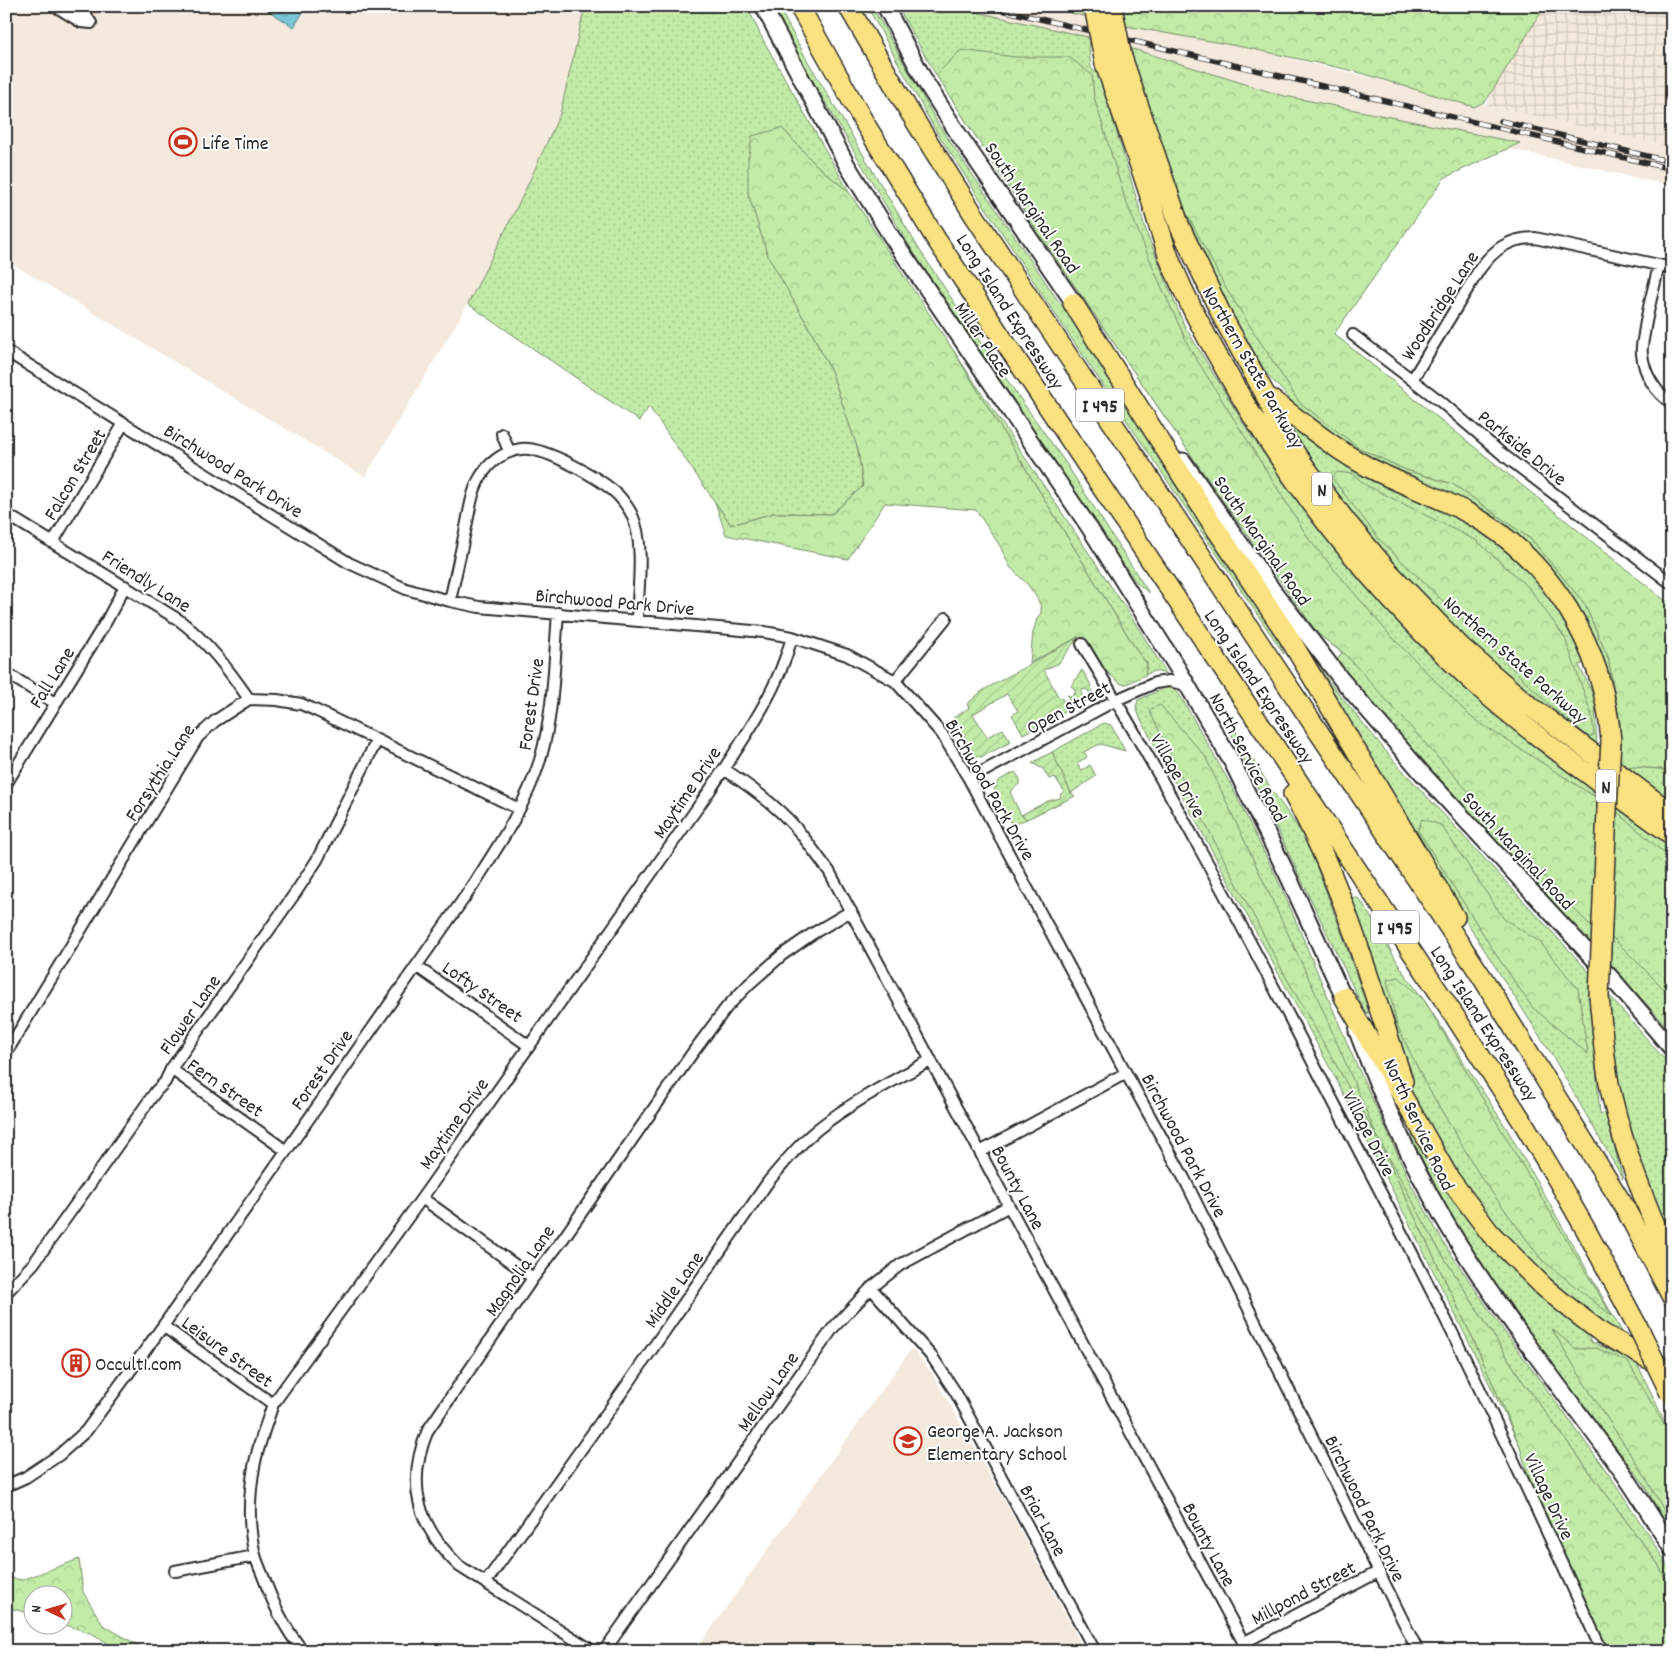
<svg xmlns="http://www.w3.org/2000/svg" width="1678" height="1657" viewBox="0 0 1678 1657" font-family="Dekko,sans-serif">
  <defs>
    <pattern id="industrial-grid" width="8" height="8" patternUnits="userSpaceOnUse" patternTransform="scale(1.25)"><rect width="8" height="8" fill="#f4e9dc"/><path d="M0 4h8M4 0v8" fill="none" stroke="#d1c8bd"/></pattern>
    <pattern id="grass-dots" width="8" height="8" patternUnits="userSpaceOnUse" patternTransform="scale(1.25)"><rect width="8" height="8" fill="#c1eba7"/><path d="M2 2h.1M6 6h.1" fill="none" stroke="#a6ca90" stroke-width="1.8" stroke-linecap="round"/></pattern>
    <pattern id="forest-crowns" width="20" height="18" patternUnits="userSpaceOnUse" patternTransform="scale(1.25)"><rect width="20" height="18" fill="#c1eba7"/><path d="M2 6a3 3 0 1 1 6 0M12 15a3 3 0 1 1 6 0" fill="none" stroke="#a6ca90"/></pattern>
    <pattern id="garden-furrows" width="10" height="10" patternUnits="userSpaceOnUse" patternTransform="scale(1.25)"><rect width="10" height="10" fill="#c1eba7"/><path d="M-1 1l2-2M0 10L10 0M9 11l2-2" fill="none" stroke="#a6ca90"/></pattern>
    <pattern id="water-ripples" width="26" height="14" patternUnits="userSpaceOnUse" patternTransform="scale(1.25)"><rect width="26" height="14" fill="#7ac7d8"/><path d="M2 4q2-2 4 0t4 0M15 11q2-2 4 0t4 0" fill="none" stroke="#64a2af"/></pattern>
  </defs>
  <rect width="100%" height="100%" fill="#fff"/>
  <filter id="ink" filterUnits="userSpaceOnUse"><feTurbulence type="fractalNoise" baseFrequency=".02" numOctaves="2"/><feDisplacementMap in="SourceGraphic" scale="10" xChannelSelector="R" yChannelSelector="G"/><feConvolveMatrix kernelMatrix="1 2 1 2 8 2 1 2 1" color-interpolation-filters="sRGB"/></filter>
  <g filter="url(#ink)">
    <path fill="#f4e9dc" d="M6 6H585L560 114 523 195 468 304 365 477 6 260Z
      M902 6H1069L1486 105 1644 140 1672 147V186L1266 93 1141 57Z
      M912 1348 932 1373 1009 1509 1083 1648 1078 1651H695Z"/>
    <path fill="url(#industrial-grid)" d="M1538 6H1672V147L1486 105Z"/>
    <path fill="url(#grass-dots)" stroke="#768b69" d="M585 6H747L761 36 849 192 815 164 782 128 748 193 768 255 812 333 832 373 858 450 863 486 832 514 774 513 731 525 649 407 639 421 468 304 523 195 560 114Z
      M773 6H778L806 58 919 249 983 346 1065 462 1149 593 1136 582 1121 561 913 252 800 59Z
      M867 6H872L938 124 1057 299 1118 385 1278 638 1284 654 1047 302 989 213 933 126Z
      M897 6H949L1088 37 1091 68 1100 76 1147 234 1184 325 1253 439 1272 463 1311 520 1386 609 1447 672 1523 736 1594 789V795L1597 798 1593 949 1393 731 1337 660 1342 653 1320 635 1211 484 1039 234 936 75Z
      M1038 6H1081L1084 16Z
      M1131 50 1153 130 1359 448 1406 470 1453 484 1532 540 1584 603 1608 657 1620 723 1617 764 1616 723 1536 556 1360 456 1305 416 1267 374 1222 296 1184 216 1150 129Z
      M953 350 1127 610 1167 674 1154 671 1145 675 1147 663 1139 654Z
      M1288 421 1460 517 1512 552 1545 588 1572 631 1585 663 1579 665 1595 699 1597 751 1449 626 1378 550 1320 475 1288 427Z
      M1297 638 1331 684 1394 761 1592 975 1593 1035 1600 1114 1605 1112 1623 1179 1552 1055 1467 923 1378 770Z
      M1082 670C1087 678 1095 688 1090 698L1089 691 1085 689 1082 690V696L1088 700 1073 707 1067 695 1070 696 1075 694V689L1071 686Z
      M1167 687 1175 689 1181 697 1232 787 1284 893 1353 1057 1412 1186 1445 1245 1499 1324 1613 1480 1663 1558 1672 1574V1593L1658 1564 1523 1382 1438 1248 1382 1147 1476 1345 1519 1444 1448 1300 1337 1081 1140 718 1136 707 1138 700Z
      M1104 723 1111 725 1125 751 1100 744 1084 752 1087 757 1077 763 1082 770 1090 765 1096 776 1071 793 1052 752Z
      M1235 730 1273 792 1306 839 1340 928 1368 1009V1014L1364 1010 1231 733Z
      M1621 766 1661 769 1672 774V805Z
      M1015 772 1020 779V783L1010 792 1021 815 1027 819 1012 825 994 789 998 781Z
      M1616 803 1672 849V1032L1607 961Z
      M1350 897 1358 898 1363 904 1404 973 1424 1000 1507 1129 1625 1337 1596 1318 1583 1305 1570 1302 1475 1206 1436 1143 1411 1091 1386 1017Z
      M1606 992 1672 1068V1243L1628 1132 1609 1053Z
      M1410 1136H1415L1468 1219 1509 1267 1548 1303 1591 1336 1589 1341 1636 1361 1672 1437V1535L1644 1484 1577 1397 1492 1279 1456 1225Z"/>
    <path fill="url(#forest-crowns)" stroke="#768b69" d="M1121 6H1545L1486 101 1474 107 1354 71 1248 48 1126 26Z
      M1130 48 1280 95 1520 143 1444 178 1334 334 1672 606V774L1661 769 1621 766 1617 764 1620 723 1608 657 1584 603 1532 540 1453 484 1406 470 1359 448 1299 402 1225 287 1185 210 1153 130Z
      M961 50 1015 57H1069L1092 75 1094 97 1125 199 1157 277 1190 349 1311 542 1389 634 1472 718 1597 798 1593 928 1572 907 1346 655 1318 634 1211 484 1039 234 936 75Z
      M782 128 815 164 849 192 953 350 1139 654 1147 664 1145 675 1127 684H1121L1092 659 1086 646 1078 637 1030 663 1033 632 1037 619 1041 613V607L1037 598 1028 585 1010 567 1000 546 976 510 885 503 848 559 726 535 715 502 731 525 774 513 832 514 863 486 858 450 832 373 812 333 768 256 748 193V160L752 136Z
      M1337 472 1354 474 1364 484 1477 541 1530 589 1565 638 1592 716 1594 735 1589 737 1552 707 1380 540 1332 478Z
      M1160 705 1205 756 1316 994 1376 1134 1438 1248 1523 1382 1658 1564 1672 1593V1651H1602L1539 1513 1519 1444 1476 1345 1376 1135 1283 972 1195 804 1149 710Z
      M1615 810 1672 860V997L1608 933Z
      M1422 819 1441 825 1504 919 1540 942 1578 989 1588 1054 1532 1007 1495 953 1418 830Z
      M1399 977 1424 1000 1612 1316 1541 1259 1482 1179 1424 1081 1397 1025 1387 980Z
      M1552 1329 1576 1349 1596 1348 1628 1362 1672 1439V1525L1646 1478 1583 1381Z
      M79 1559 83 1592 103 1625 148 1651H120L93 1634 63 1624 62 1594H32V1614L6 1607V1577L22 1580Z"/>
    <path fill="url(#garden-furrows)" stroke="#768b69" d="M1078 637 1059 663 1044 670 1058 696 1073 707 1023 734 1012 715 1018 711 1007 694 973 714 987 737 1003 729 1011 742 981 757 976 756 953 718 969 708 967 704 982 691Z
      M1052 752 1071 793 1075 796 1027 819 1021 815 1048 801 1061 798 1060 795 1064 791 1055 777 1049 779 1043 769 1032 763Z"/>
    <path fill="url(#water-ripples)" stroke="#5a8993" d="M261 6H307L294 27Z"/>
    <g fill="none" stroke-linecap="round" stroke-linejoin="round">
      <g stroke="#2b2b2b" stroke-width="14">
        <path id="street" d="M55 6 81 22 91 23
          M72 6 85 14 91 23
          M1659 265C1654 288 1647 311 1644 334 1643 340 1641 348 1642 354 1644 373 1655 393 1672 403
          M1353 335 1440 401 1501 453 1672 584
          M6 351 349 563 406 589 450 601 479 607 764 632 792 637 847 655 895 681 942 734 969 779 1126 1073 1184 1178 1418 1651
          M1412 380 1479 270C1494 249 1509 238 1535 238L1672 268
          M502 434 509 451
          M6 514 179 620C208 642 228 669 249 699
          M53 542 124 423
          M450 601C455 577 461 552 466 527 470 509 472 488 483 473 492 460 506 451 521 449 544 446 602 479 619 496 624 502 629 508 632 515 645 542 638 590 637 620
          M1082 644C1168 785 1245 931 1321 1078 1364 1161 1408 1243 1449 1326 1502 1433 1552 1542 1602 1651
          M6 673 55 703
          M895 681 946 618
          M724 769C749 786 776 805 796 828 808 842 818 857 829 871L1248 1651
          M969 779 1116 700 1155 683 1169 681 1187 685
          M6 784 107 620 125 586
          M416 966 529 1046
          M6 1053 198 737 215 721 249 699 277 700 301 704 315 710 519 809
          M171 1069 285 1150
          M980 1152 1126 1073
          M422 1198 533 1278
          M871 1288 933 1358 956 1393 1095 1651
          M6 1293 34 1263 156 1091 165 1082 171 1069 298 889 317 860 377 740
          M163 1326 273 1404
          M6 1486 26 1477 59 1455 86 1431 163 1326 474 884C499 845 526 805 540 760 554 713 554 662 558 613
          M175 1571 255 1556
          M486 1582 632 1378 768 1182C784 1163 799 1144 819 1128 853 1101 893 1081 931 1060
          M1243 1643 1378 1572
          M303 1651C284 1628 273 1603 263 1576 260 1569 257 1562 255 1555 248 1527 249 1495 254 1467 258 1445 266 1425 273 1404L422 1198 710 790C742 741 777 694 792 637
          M593 1651 459 1566C418 1526 405 1484 428 1430L533 1278 563 1239 691 1055 726 1008 749 984 782 955 812 934 851 911
          M604 1651 833 1328 871 1288 900 1265 1009 1206"/>
      </g>
      <g stroke="#2b2b2b" stroke-width="19">
        <path id="secondary" d="M763 6 847 165 891 236 1089 527 1178 669 1233 764 1289 878 1348 1007
          M885 6 926 83 959 135 1080 312
          M1183 461 1272 589 1341 679 1422 773 1615 982 1672 1049
          M1357 1031C1380 1094 1408 1157 1442 1216 1494 1305 1560 1386 1621 1470 1639 1495 1655 1523 1672 1549"/>
      </g>
      <g stroke="#2b2b2b" stroke-width="22">
        <path id="highway" d="M799 6 865 124 936 239 1452 1012 1524 1124 1557 1179 1586 1230 1641 1333
          M848 6 909 111 974 215 1482 977 1625 1208 1672 1297
          M1122 57 1180 227 1224 320 1265 394 1283 436 1308 471 1345 520 1388 571 1461 647 1525 702 1672 814
          M1105 64C1120 106 1134 148 1148 190 1156 215 1162 241 1172 265 1186 298 1203 331 1221 362 1291 489 1382 602 1491 698 1548 747 1611 790 1672 835
          M1073 303 1210 520 1288 636 1455 917
          M1265 395C1299 419 1331 447 1368 467 1400 484 1435 495 1468 513 1551 558 1604 647 1611 741
          M1293 794C1343 883 1370 984 1403 1081
          M1602 923 1607 810
          M1344 997 1414 1116 1449 1178 1490 1233 1544 1287 1572 1310 1602 1333 1672 1372
          M1604 1048C1606 1065 1608 1083 1613 1101 1626 1157 1648 1211 1672 1263"/>
      </g>
      <use href="#street" stroke="#fff" stroke-width="10"/>
      <use href="#secondary" stroke="#fff" stroke-width="15"/>
      <use href="#highway" stroke="#fbe180" stroke-width="19"/>
      <g stroke="#2b2b2b" stroke-width="5.5">
        <path id="rail" d="M985 6 1672 169
          M1501 121 1672 162"/>
      </g>
      <use href="#rail" stroke="#fff" stroke-width="4" stroke-dasharray="11" stroke-linecap="butt"/>
      <g stroke="#2b2b2b" stroke-width="22" stroke-linecap="butt">
        <path id="highway-bridge" d="M1094 6 1105 64
          M1112 6 1122 57
          M1607 810 1611 741
          M1602 923 1599 996 1604 1048
          M1641 1333 1670 1393"/>
      </g>
      <use href="#highway-bridge" stroke="#fbe180" stroke-width="19"/>
    </g>
  </g>
  <defs>
    <g id="stadium-ring" transform="scale(1.4375)"><circle r="9.5" fill="#fff" stroke="#c8321e" stroke-width="1.5"/><path d="M0-5a6.5 5 0 1 0 0 10a6.5 5 0 1 0 0-10ZM-3.5-1.8h7v3.6h-7Z" fill="#c8321e"/></g>
    <g id="building-ring" transform="scale(1.4375)"><circle r="9.5" fill="#fff" stroke="#c8321e" stroke-width="1.5"/><path d="M-4-6H4V6H1V3H-1V6H-4ZM-2.5-4.3h1.7v1.8h-1.7ZM.8-4.3h1.7v1.8H.8ZM-2.5-1h1.7V.8h-1.7ZM.8-1h1.7V.8H.8Z" fill="#c8321e"/></g>
    <g id="school-ring" transform="scale(1.4375)"><circle r="9.5" fill="#fff" stroke="#c8321e" stroke-width="1.5"/><path d="M0-5L7-2L0 1L-7-2ZM-4 1L0 2.5L4 1V4Q0 6-4 4Z" fill="#c8321e"/></g>
  </defs>
  <g fill-rule="evenodd">
    <use href="#stadium-ring" x="183" y="142"/>
    <use href="#building-ring" x="76" y="1363"/>
    <use href="#school-ring" x="908" y="1441"/>
  </g>
  <g text-anchor="middle" stroke-width="4" stroke-linejoin="round" paint-order="stroke">
    <g fill="#fff" stroke="#6b6b6b" stroke-width="1">
      <rect x="1076" y="388.5" width="48" height="33" rx="4"/>
      <rect x="1312" y="472.5" width="20" height="33" rx="4"/>
      <rect x="1596" y="769.5" width="20" height="33" rx="4"/>
      <rect x="1371" y="910.5" width="48" height="33" rx="4"/>
    </g>
    <g font-size="19" font-weight="bold" fill="#2b2b2b">
      <text x="1100" y="412">I 495</text>
      <text x="1322" y="496">N</text>
      <text x="1606" y="793">N</text>
      <text x="1395" y="934">I 495</text>
    </g>
    <g font-size="20" fill="#2b2b2b" stroke="#fff" text-anchor="start">
      <text x="202" y="149">Life Time</text>
      <text x="95" y="1370">Occult1.com</text>
      <text x="927" y="1437">George A. Jackson<tspan x="927" dy="23">Elementary School</tspan></text>
    </g>
    <g font-size="20" fill="#2b2b2b" stroke="#fff">
      <text transform="translate(1033 207) rotate(56)" y="7">South Marginal Road</text>
      <text transform="translate(1439 305) rotate(-57)" y="7">Woodbridge Lane</text>
      <text transform="translate(1011 311) rotate(57)" y="7">Long Island Expressway</text>
      <text transform="translate(984 339) rotate(56)" y="7">Miller Place</text>
      <text transform="translate(1254 367) rotate(60)" y="7">Northern State Parkway</text>
      <text transform="translate(1523 447) rotate(39)" y="7">Parkside Drive</text>
      <text transform="translate(234 470) rotate(32)" y="7">Birchwood Park Drive</text>
      <text transform="translate(74 474) rotate(-59)" y="7">Falcon Street</text>
      <text transform="translate(1263 540) rotate(55)" y="7">South Marginal Road</text>
      <text transform="translate(147 580) rotate(32)" y="7">Friendly Lane</text>
      <text transform="translate(615 601) rotate(5)" y="7">Birchwood Park Drive</text>
      <text transform="translate(1516 659) rotate(41)" y="7">Northern State Parkway</text>
      <text transform="translate(51 677) rotate(-58)" y="7">Fall Lane</text>
      <text transform="translate(1260 686) rotate(56)" y="7">Long Island Expressway</text>
      <text transform="translate(530 704) rotate(-82)" y="7">Forest Drive</text>
      <text transform="translate(1068 707) rotate(-28)" y="7">Open Street</text>
      <text transform="translate(1249 757) rotate(62)" y="7">North Service Road</text>
      <text transform="translate(159 772) rotate(-57)" y="7">Forsythia Lane</text>
      <text transform="translate(1179 775) rotate(61)" y="7">Village Drive</text>
      <text transform="translate(991 789) rotate(60)" y="7">Birchwood Park Drive</text>
      <text transform="translate(686 792) rotate(-56)" y="7">Maytime Drive</text>
      <text transform="translate(1519 850) rotate(47)" y="7">South Marginal Road</text>
      <text transform="translate(483 991) rotate(35)" y="7">Lofty Street</text>
      <text transform="translate(189 1014) rotate(-55)" y="7">Flower Lane</text>
      <text transform="translate(1485 1023) rotate(57)" y="7">Long Island Expressway</text>
      <text transform="translate(321 1069) rotate(-55)" y="7">Forest Drive</text>
      <text transform="translate(226 1087) rotate(35)" y="7">Fern Street</text>
      <text transform="translate(453 1123) rotate(-55)" y="7">Maytime Drive</text>
      <text transform="translate(1420 1124) rotate(65)" y="7">North Service Road</text>
      <text transform="translate(1370 1133) rotate(63)" y="7">Village Drive</text>
      <text transform="translate(1185 1145) rotate(62)" y="7">Birchwood Park Drive</text>
      <text transform="translate(1019 1187) rotate(62)" y="7">Bounty Lane</text>
      <text transform="translate(519 1270) rotate(-55)" y="7">Magnolia Lane</text>
      <text transform="translate(673 1289) rotate(-55)" y="7">Middle Lane</text>
      <text transform="translate(228 1351) rotate(36)" y="7">Leisure Street</text>
      <text transform="translate(767 1391) rotate(-55)" y="7">Mellow Lane</text>
      <text transform="translate(1550 1496) rotate(65)" y="7">Village Drive</text>
      <text transform="translate(1366 1508) rotate(64)" y="7">Birchwood Park Drive</text>
      <text transform="translate(1044 1520) rotate(62)" y="7">Briar Lane</text>
      <text transform="translate(1210 1544) rotate(62)" y="7">Bounty Lane</text>
      <text transform="translate(1303 1592) rotate(-28)" y="7">Millpond Street</text>
    </g>
  </g>
  <rect width="1678" height="1657" fill="none" stroke="#fff" stroke-width="25"/>
  <rect x="12" y="12" width="1653" height="1632" fill="none" stroke="#2b2b2b" stroke-width="2" filter="url(#ink)"/>
  <g transform="translate(48 1610) rotate(275)"><circle r="24" fill="#ffffff" stroke="#aaaaaa"/>
  <path d="M0-4L9 19L0 12L-9 19Z" fill="#c8321e"/>
  <text y="-8" font-size="14" font-weight="bold" text-anchor="middle" fill="#2b2b2b">N</text>
  </g>
</svg>
